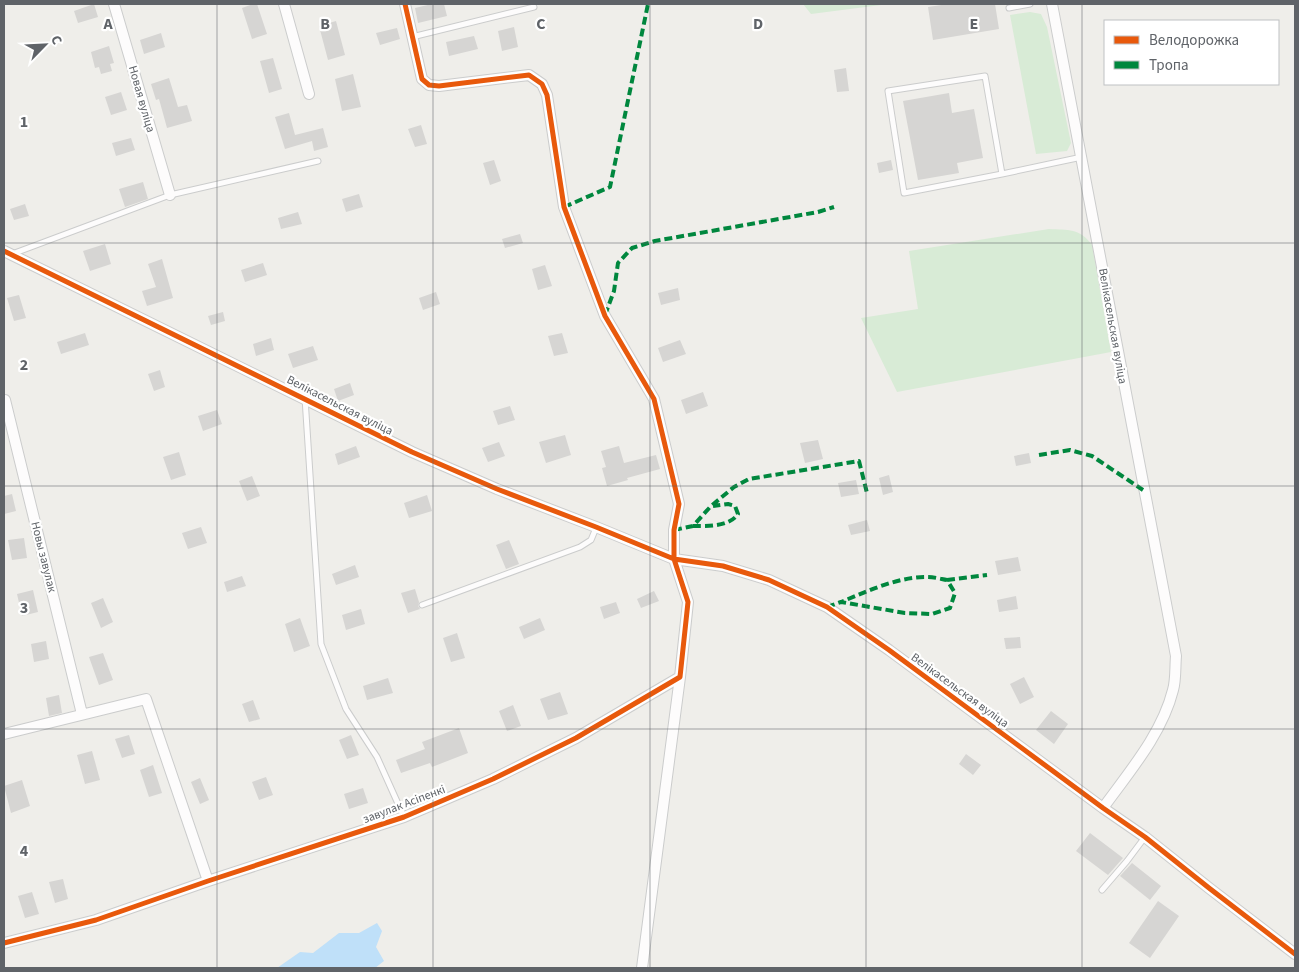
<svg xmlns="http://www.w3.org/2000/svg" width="1299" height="972" viewBox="0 0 1299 972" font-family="'Source Sans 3',sans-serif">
  <rect width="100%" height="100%" fill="#efeeea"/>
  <path fill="#d8ebd6" d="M803 4H889L811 14Z
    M1030 12 1041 14 1047 27 1071 143 1067 151 1036 154 1010 15Z
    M1049 229C1068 230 1080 228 1092 245L1111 352 897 392 861 318 918 309 909 251Z"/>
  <path fill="#bfe0f9" d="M377 923 382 931 376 947 384 961 375 968H277L300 952 313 953 339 933H359Z"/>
  <path fill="#d6d5d3" d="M94 4 98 17 78 23 74 11Z
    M253 4H257L267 34 252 39 242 8Z
    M432 4H444L447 16 418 23 415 8Z
    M948 4H995L999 29 933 40 928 7Z
    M336 21 345 55 328 60 319 26Z
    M514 27 518 47 502 51 498 31Z
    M397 28 400 39 380 45 376 33Z
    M161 33 165 47 144 54 140 40Z
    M474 36 478 49 449 56 446 42Z
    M109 46 114 63 110 64 112 71 101 74 99 67 95 68 91 52Z
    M273 58 282 89 269 93 260 61Z
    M846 68 849 91 837 92 834 70Z
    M353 74 361 107 342 111 335 79Z
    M169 78 178 107 187 105 192 121 167 128 159 99 156 100 151 84Z
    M121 92 127 110 111 115 105 97Z
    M949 93 952 113 974 109 983 158 957 163 959 173 918 180 903 101Z
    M289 113 295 135 323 128 328 147 314 151 312 141 285 149 275 117Z
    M421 125 427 144 415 147 408 129Z
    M131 138 135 150 116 156 112 143Z
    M494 160 501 181 490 185 483 163Z
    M891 160 893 170 879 173 877 163Z
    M143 182 148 199 125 207 119 189Z
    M359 194 363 207 346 212 342 199Z
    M25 204 29 216 14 220 10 209Z
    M298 212 302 224 281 229 278 218Z
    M520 234 523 243 505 248 502 239Z
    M105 244 111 264 90 271 83 251Z
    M162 259 173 298 147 306 142 291 156 287 148 264Z
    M263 263 267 275 245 282 241 270Z
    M545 265 552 286 538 290 532 269Z
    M678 288 680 300 661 305 658 293Z
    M436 292 440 304 423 310 419 298Z
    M19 295 26 318 14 321 7 298Z
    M223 312 225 321 211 325 208 316Z
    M85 333 89 345 61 354 57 342Z
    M562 333 568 353 554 356 548 336Z
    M271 338 274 350 256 356 253 344Z
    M680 340 686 354 663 362 658 348Z
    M313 346 318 360 293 368 288 354Z
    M160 370 165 387 154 391 148 374Z
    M350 383 354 395 338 401 334 389Z
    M703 392 708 406 686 414 681 400Z
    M510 406 515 420 498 425 493 411Z
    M217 410 222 424 203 431 198 416Z
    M565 435 571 455 546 463 539 442Z
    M818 440 823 459 805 463 800 443Z
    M499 442 505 456 488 462 482 448Z
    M356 446 360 457 338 465 335 454Z
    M619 446 624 463 656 455 660 469 627 478 628 480 607 486 602 468 606 467 601 451Z
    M179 452 186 475 171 480 163 457Z
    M1029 453 1031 463 1016 466 1014 456Z
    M889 475 893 492 883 495 879 478Z
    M252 476 260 496 247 501 239 481Z
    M856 480 859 494 841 497 838 483Z
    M12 494 16 511 4 514V496Z
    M427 495 432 511 409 518 404 503Z
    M867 520 870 531 851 535 848 525Z
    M201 527 207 543 188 549 182 533Z
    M24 538 27 558 12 560 8 540Z
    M509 540 519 564 506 569 496 545Z
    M1018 557 1021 571 998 575 995 561Z
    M355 565 359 577 336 585 332 574Z
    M242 576 246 586 227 592 224 582Z
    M415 589 419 602 418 606 420 609 408 613 401 593Z
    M33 590 38 612 22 616 17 594Z
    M654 591 659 601 641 608 637 599Z
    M1016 596 1018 609 999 612 997 600Z
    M103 598 113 622 101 628 91 603Z
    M616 602 620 613 604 619 600 607Z
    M361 609 365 624 346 630 342 615Z
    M300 618 310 646 294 652 285 624Z
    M540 618 545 630 524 639 519 627Z
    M457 633 465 658 451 662 443 638Z
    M1020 637 1021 648 1006 649 1004 638Z
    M46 641 49 659 34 662 31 644Z
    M103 653 113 680 99 685 89 657Z
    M1024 677 1034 697 1020 704 1010 684Z
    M388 678 393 693 367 700 363 686Z
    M560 692 568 714 548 720 540 699Z
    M59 695 62 713 49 716 46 698Z
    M253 700 260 719 249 722 242 704Z
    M513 705 521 726 507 731 499 711Z
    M1051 711 1068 724 1054 744 1036 730Z
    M459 728 468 753 432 767 430 763 401 773 396 760 425 749 422 742Z
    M129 735 135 754 122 758 115 739Z
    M351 735 359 755 347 759 339 740Z
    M92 751 100 780 85 784 77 755Z
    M966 754 981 765 973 775 959 764Z
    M153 765 162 793 149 797 140 770Z
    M266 777 273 795 259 800 252 782Z
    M200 778 209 800 200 804 191 782Z
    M22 780 30 806 11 813 4 786Z
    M363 788 368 803 349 809 344 794Z
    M1090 833 1123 858 1108 875 1076 851Z
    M1132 863 1161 886 1150 900 1120 876Z
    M63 879 68 899 55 903 49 882Z
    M32 892 39 914 25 918 18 896Z
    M1158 901 1179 916 1150 958 1129 943Z"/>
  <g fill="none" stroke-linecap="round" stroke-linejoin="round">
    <g stroke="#cbcccc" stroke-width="7">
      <path id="lane" d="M1009 8 1030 4
        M412 37 534 7
        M1002 174 904 193 888 91 985 76 1002 174 1082 157
        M12 254 170 195 318 161
        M305 398 321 644 346 709 377 757 404 817
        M422 605 580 547 591 540 596 528
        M1102 890 1127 861 1145 837"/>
    </g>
    <g stroke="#cbcccc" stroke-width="12">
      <path id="street" d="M114 4 170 195
        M284 4 309 94
        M1052 4 1176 656C1175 667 1176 680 1173 690 1162 734 1129 772 1103 808
        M4 251 412 452 497 489 596 527 674 559 723 566 769 580 827 607 889 650 1103 808 1145 837 1209 888 1295 954
        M5 400 82 714
        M4 734 146 699 208 881
        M4 943 96 920 208 881 404 817 493 779 576 738 680 677 688 602 674 559V530L679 504 654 399 605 316 564 207 547 95 542 84 529 75 439 86 429 85 422 79 405 4
        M642 968 680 677"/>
    </g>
    <use href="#lane" stroke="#fdfcfc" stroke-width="5"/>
    <use href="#street" stroke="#fdfcfc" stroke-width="10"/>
    <path stroke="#00873e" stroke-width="4" stroke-dasharray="8 4" stroke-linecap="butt" d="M564 207 610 187 648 4
      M605 315 614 291 618 263 632 248 655 241 818 212 834 207
      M1039 455 1070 450 1092 456 1143 490
      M693 526C708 526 729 527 738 514L735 506 728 504 713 506
      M674 530 693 526 711 506 734 487 749 479 859 461 867 493
      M947 580 987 575
      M827 607 841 602 905 613 932 614 950 608 955 593 947 580C941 579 934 577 927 577 897 577 868 591 841 602"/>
    <g stroke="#fff" stroke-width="8">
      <path id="cycleway" d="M4 251 412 452 497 489 596 527 674 559 723 566 769 580 827 607 889 650 1103 808 1145 837 1209 888 1295 954
        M4 943 96 920 208 881 404 817 493 779 576 738 680 677 688 602 674 559V530L679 504 654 399 605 316 564 207 547 95 542 84 529 75 439 86 429 85 422 79 405 4"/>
    </g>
    <use href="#cycleway" stroke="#e8590c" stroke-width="5"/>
  </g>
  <path fill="none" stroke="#5f6368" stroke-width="1" stroke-opacity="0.55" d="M217 4V968M433 4V968M650 4V968M866 4V968M1082 4V968M4 243H1295M4 486H1295M4 729H1295"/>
  <g text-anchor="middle" stroke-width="4.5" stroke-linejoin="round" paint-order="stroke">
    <g font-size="12" fill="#5f6368" stroke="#fff">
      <text transform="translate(142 99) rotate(74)" y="4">Новая вуліца</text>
      <text transform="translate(1113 326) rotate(80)" y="4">Велікасельская вуліца</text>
      <text transform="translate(340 405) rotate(27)" y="4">Велікасельская вуліца</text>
      <text transform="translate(44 557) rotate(76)" y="4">Новы завулак</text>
      <text transform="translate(960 690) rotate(36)" y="4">Велікасельская вуліца</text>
      <text transform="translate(404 804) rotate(-21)" y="4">завулак Асіпенкі</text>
    </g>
  </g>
  <g font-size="16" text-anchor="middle" font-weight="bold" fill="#5f6368" stroke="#fff" stroke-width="4.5" stroke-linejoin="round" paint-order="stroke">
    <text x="108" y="29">A</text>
    <text x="325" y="29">B</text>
    <text x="541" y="29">C</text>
    <text x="758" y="29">D</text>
    <text x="974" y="29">E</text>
    <text x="24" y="127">1</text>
    <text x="24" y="370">2</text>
    <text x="24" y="613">3</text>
    <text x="24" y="856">4</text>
  </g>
  <rect width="1299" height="972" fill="none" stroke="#5f6368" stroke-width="10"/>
  <rect x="1104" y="20" width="175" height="65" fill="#ffffff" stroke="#bfc1c3"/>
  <rect x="1114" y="36" width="25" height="8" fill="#e8590c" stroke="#bfc1c3"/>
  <text x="1149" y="45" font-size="15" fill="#5f6368">Велодорожка</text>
  <rect x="1114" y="61" width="25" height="8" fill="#00873e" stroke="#bfc1c3"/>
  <text x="1149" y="70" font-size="15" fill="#5f6368">Тропа</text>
  <g transform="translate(45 45) rotate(66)" stroke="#ffffff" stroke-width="4" paint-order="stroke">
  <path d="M0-4L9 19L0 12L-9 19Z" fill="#5f6368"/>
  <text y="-8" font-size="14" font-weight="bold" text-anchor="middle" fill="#5f6368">С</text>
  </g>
</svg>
